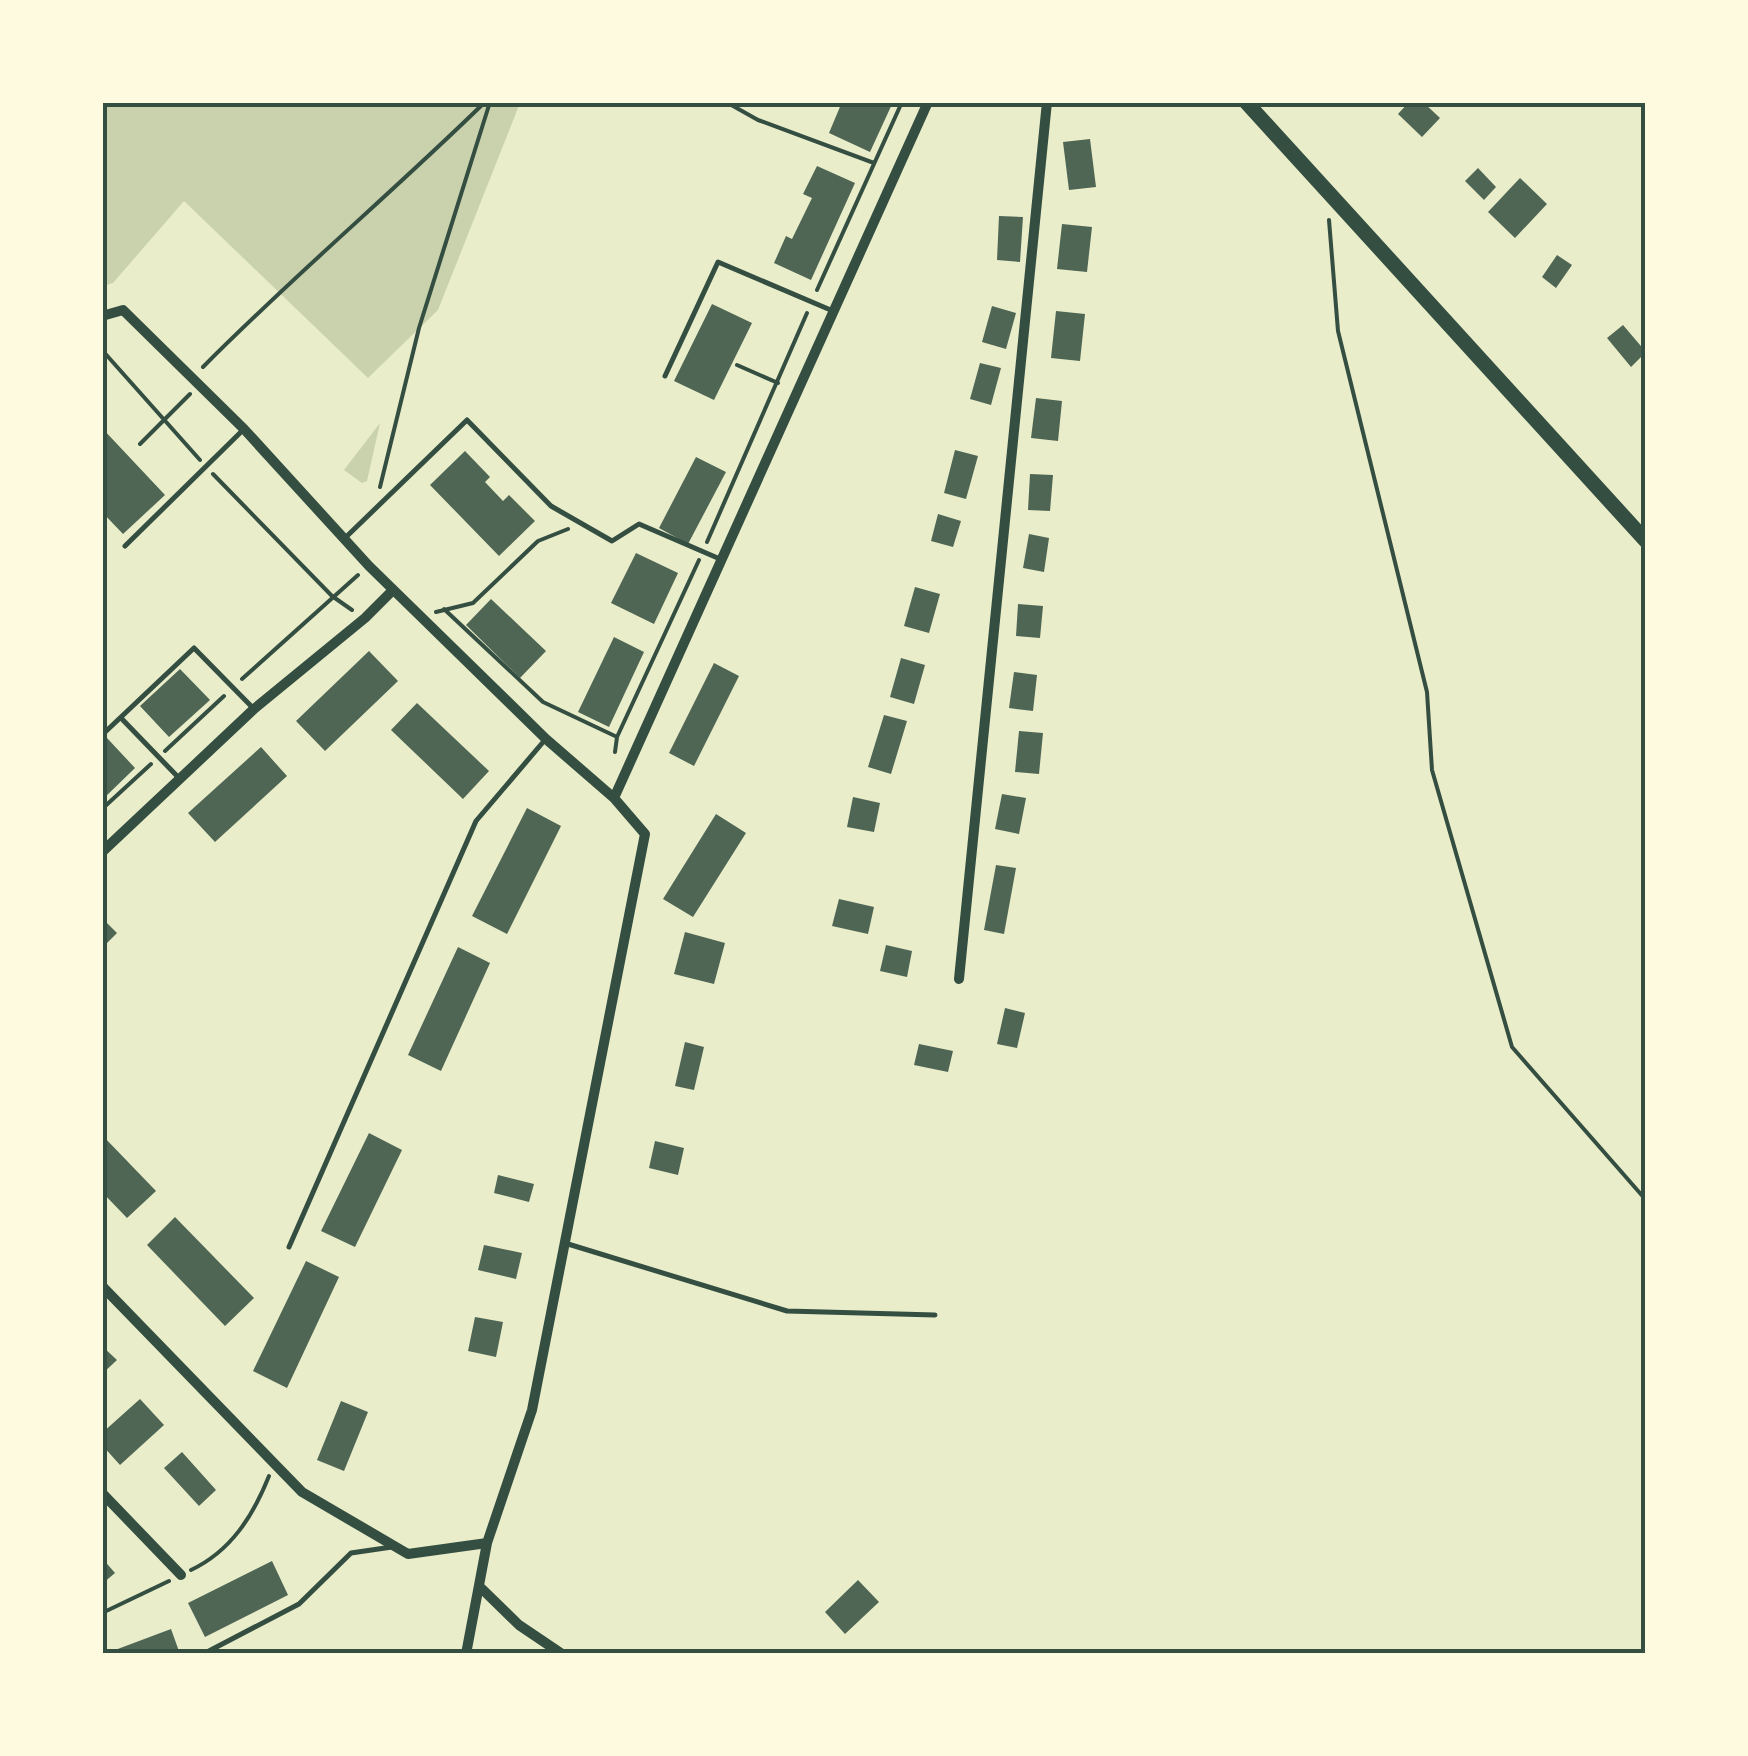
<svg xmlns="http://www.w3.org/2000/svg" width="1748" height="1756" viewBox="0 0 1748 1756" font-family="'Sofia Sans Condensed',sans-serif">
  <rect width="100%" height="100%" fill="#e9edc9"/>
  <path fill="#cad2ad" d="M102 103H520L438 310 368 378 184 201 113 283 103 286Z
    M380 423 367 481 362 483 344 470Z"/>
  <path fill="#4f6655" d="M842 102H893L870 152 829 133Z
    M1409 102H1423L1440 118 1422 137 1398 114Z
    M1090 139 1096 187 1069 190 1063 142Z
    M817 166 855 183 811 280 774 263 786 236 792 239 812 198 803 194Z
    M1478 168 1496 187 1484 200 1465 181Z
    M1520 178 1547 204 1515 238 1488 212Z
    M999 216 1023 217 1020 262 997 260Z
    M1062 224 1092 227 1087 272 1057 269Z
    M1557 255 1572 265 1556 288 1542 277Z
    M712 304 752 323 714 400 674 381Z
    M992 306 1016 313 1006 349 982 342Z
    M1056 311 1085 314 1080 361 1051 358Z
    M1623 325 1646 352 1631 367 1607 338Z
    M980 363 1001 368 991 405 970 399Z
    M1036 398 1062 401 1058 441 1031 438Z
    M102 428 165 495 123 534 102 512Z
    M955 450 978 456 966 499 944 493Z
    M465 451 490 477 485 482 503 501 509 495 535 521 499 556 430 485Z
    M696 457 726 472 688 544 659 528Z
    M1030 474 1053 475 1050 511 1028 510Z
    M938 514 961 521 953 547 931 541Z
    M1029 534 1049 538 1044 572 1023 568Z
    M636 553 678 573 654 624 611 603Z
    M915 587 940 594 929 633 904 626Z
    M491 599 546 651 520 678 466 625Z
    M1018 604 1043 606 1040 638 1016 636Z
    M614 637 644 652 609 727 578 712Z
    M369 651 398 681 325 751 296 721Z
    M901 658 925 665 914 704 890 697Z
    M714 663 739 676 694 766 669 753Z
    M180 669 210 700 169 737 140 706Z
    M1014 672 1037 675 1033 711 1009 708Z
    M417 703 489 771 463 799 391 730Z
    M884 715 907 721 891 774 868 767Z
    M1019 731 1043 733 1039 774 1015 772Z
    M107 738 135 768 102 800V743Z
    M261 747 287 776 215 842 188 813Z
    M1002 794 1026 798 1019 834 995 829Z
    M853 797 880 803 874 832 847 827Z
    M527 808 561 826 507 934 472 916Z
    M716 814 746 833 693 917 663 899Z
    M996 865 1016 868 1004 934 984 930Z
    M839 899 874 907 868 934 832 926Z
    M102 918 117 933 102 948Z
    M685 932 725 943 714 984 674 974Z
    M886 945 912 951 907 977 880 971Z
    M458 947 490 963 441 1071 408 1055Z
    M1005 1008 1025 1013 1017 1048 997 1044Z
    M685 1042 704 1047 694 1090 675 1086Z
    M919 1044 953 1051 948 1072 914 1065Z
    M369 1133 402 1150 355 1247 321 1231Z
    M102 1135 156 1191 127 1218 102 1192Z
    M655 1141 684 1148 678 1175 649 1168Z
    M498 1175 534 1184 529 1202 494 1193Z
    M175 1217 254 1298 225 1326 147 1245Z
    M484 1245 522 1253 516 1279 478 1270Z
    M306 1261 339 1277 287 1388 253 1371Z
    M475 1317 503 1322 496 1357 468 1351Z
    M102 1346 117 1360 102 1374Z
    M140 1399 164 1425 120 1465 102 1445V1433Z
    M341 1401 368 1412 344 1471 317 1460Z
    M182 1452 216 1490 199 1506 164 1468Z
    M102 1558 115 1573 102 1584Z
    M272 1561 288 1595 205 1637 188 1603Z
    M858 1580 879 1602 845 1634 825 1612Z
    M171 1629 180 1654H107V1653Z"/>
  <g fill="none" stroke-linecap="round" stroke-linejoin="round">
    <path stroke="#344e41" stroke-width="4" d="M726 102 758 120 874 163
      M1329 220 1338 331 1427 692 1432 770 1512 1047 1646 1200
      M817 290 902 102
      M102 350 200 460
      M737 365 778 383
      M203 367C294 275 392 193 485 102
      M140 444 190 394
      M213 474 332 596 352 610
      M380 487 419 328 490 102
      M707 542 807 313
      M444 609 543 702 615 736
      M436 612 473 603 538 541 568 529
      M242 679 358 575
      M165 751 224 696
      M615 752 617 737 699 560
      M102 809 151 764
      M191 1570C231 1551 253 1516 269 1476
      M102 1613 169 1581"/>
    <path stroke="#344e41" stroke-width="5" d="M665 376 718 262 833 311
      M345 538 467 420 551 506 612 541 639 524 720 559
      M125 546 244 429
      M121 718 178 777
      M102 735 194 648 254 709
      M568 1244 787 1311 935 1315
      M289 1247 476 821 544 741
      M207 1652 299 1604 351 1553 392 1547"/>
    <path stroke="#344e41" stroke-width="10" d="M102 316 123 310 244 429 369 566 546 739 614 798 645 834 532 1410 487 1543 466 1654
      M614 798 928 102
      M102 852 254 709 365 618 393 590
      M959 979 1047 102
      M102 1286 302 1492 408 1554 487 1543
      M102 1493 181 1575
      M479 1586 519 1625 562 1654"/>
    <path stroke="#344e41" stroke-width="15" d="M1246 102 1646 541"/>
  </g>
  <rect width="1748" height="1756" fill="none" stroke="#fefae0" stroke-width="210"/>
  <rect x="105" y="105" width="1538" height="1546" fill="none" stroke="#344e41" stroke-width="4"/>
</svg>
